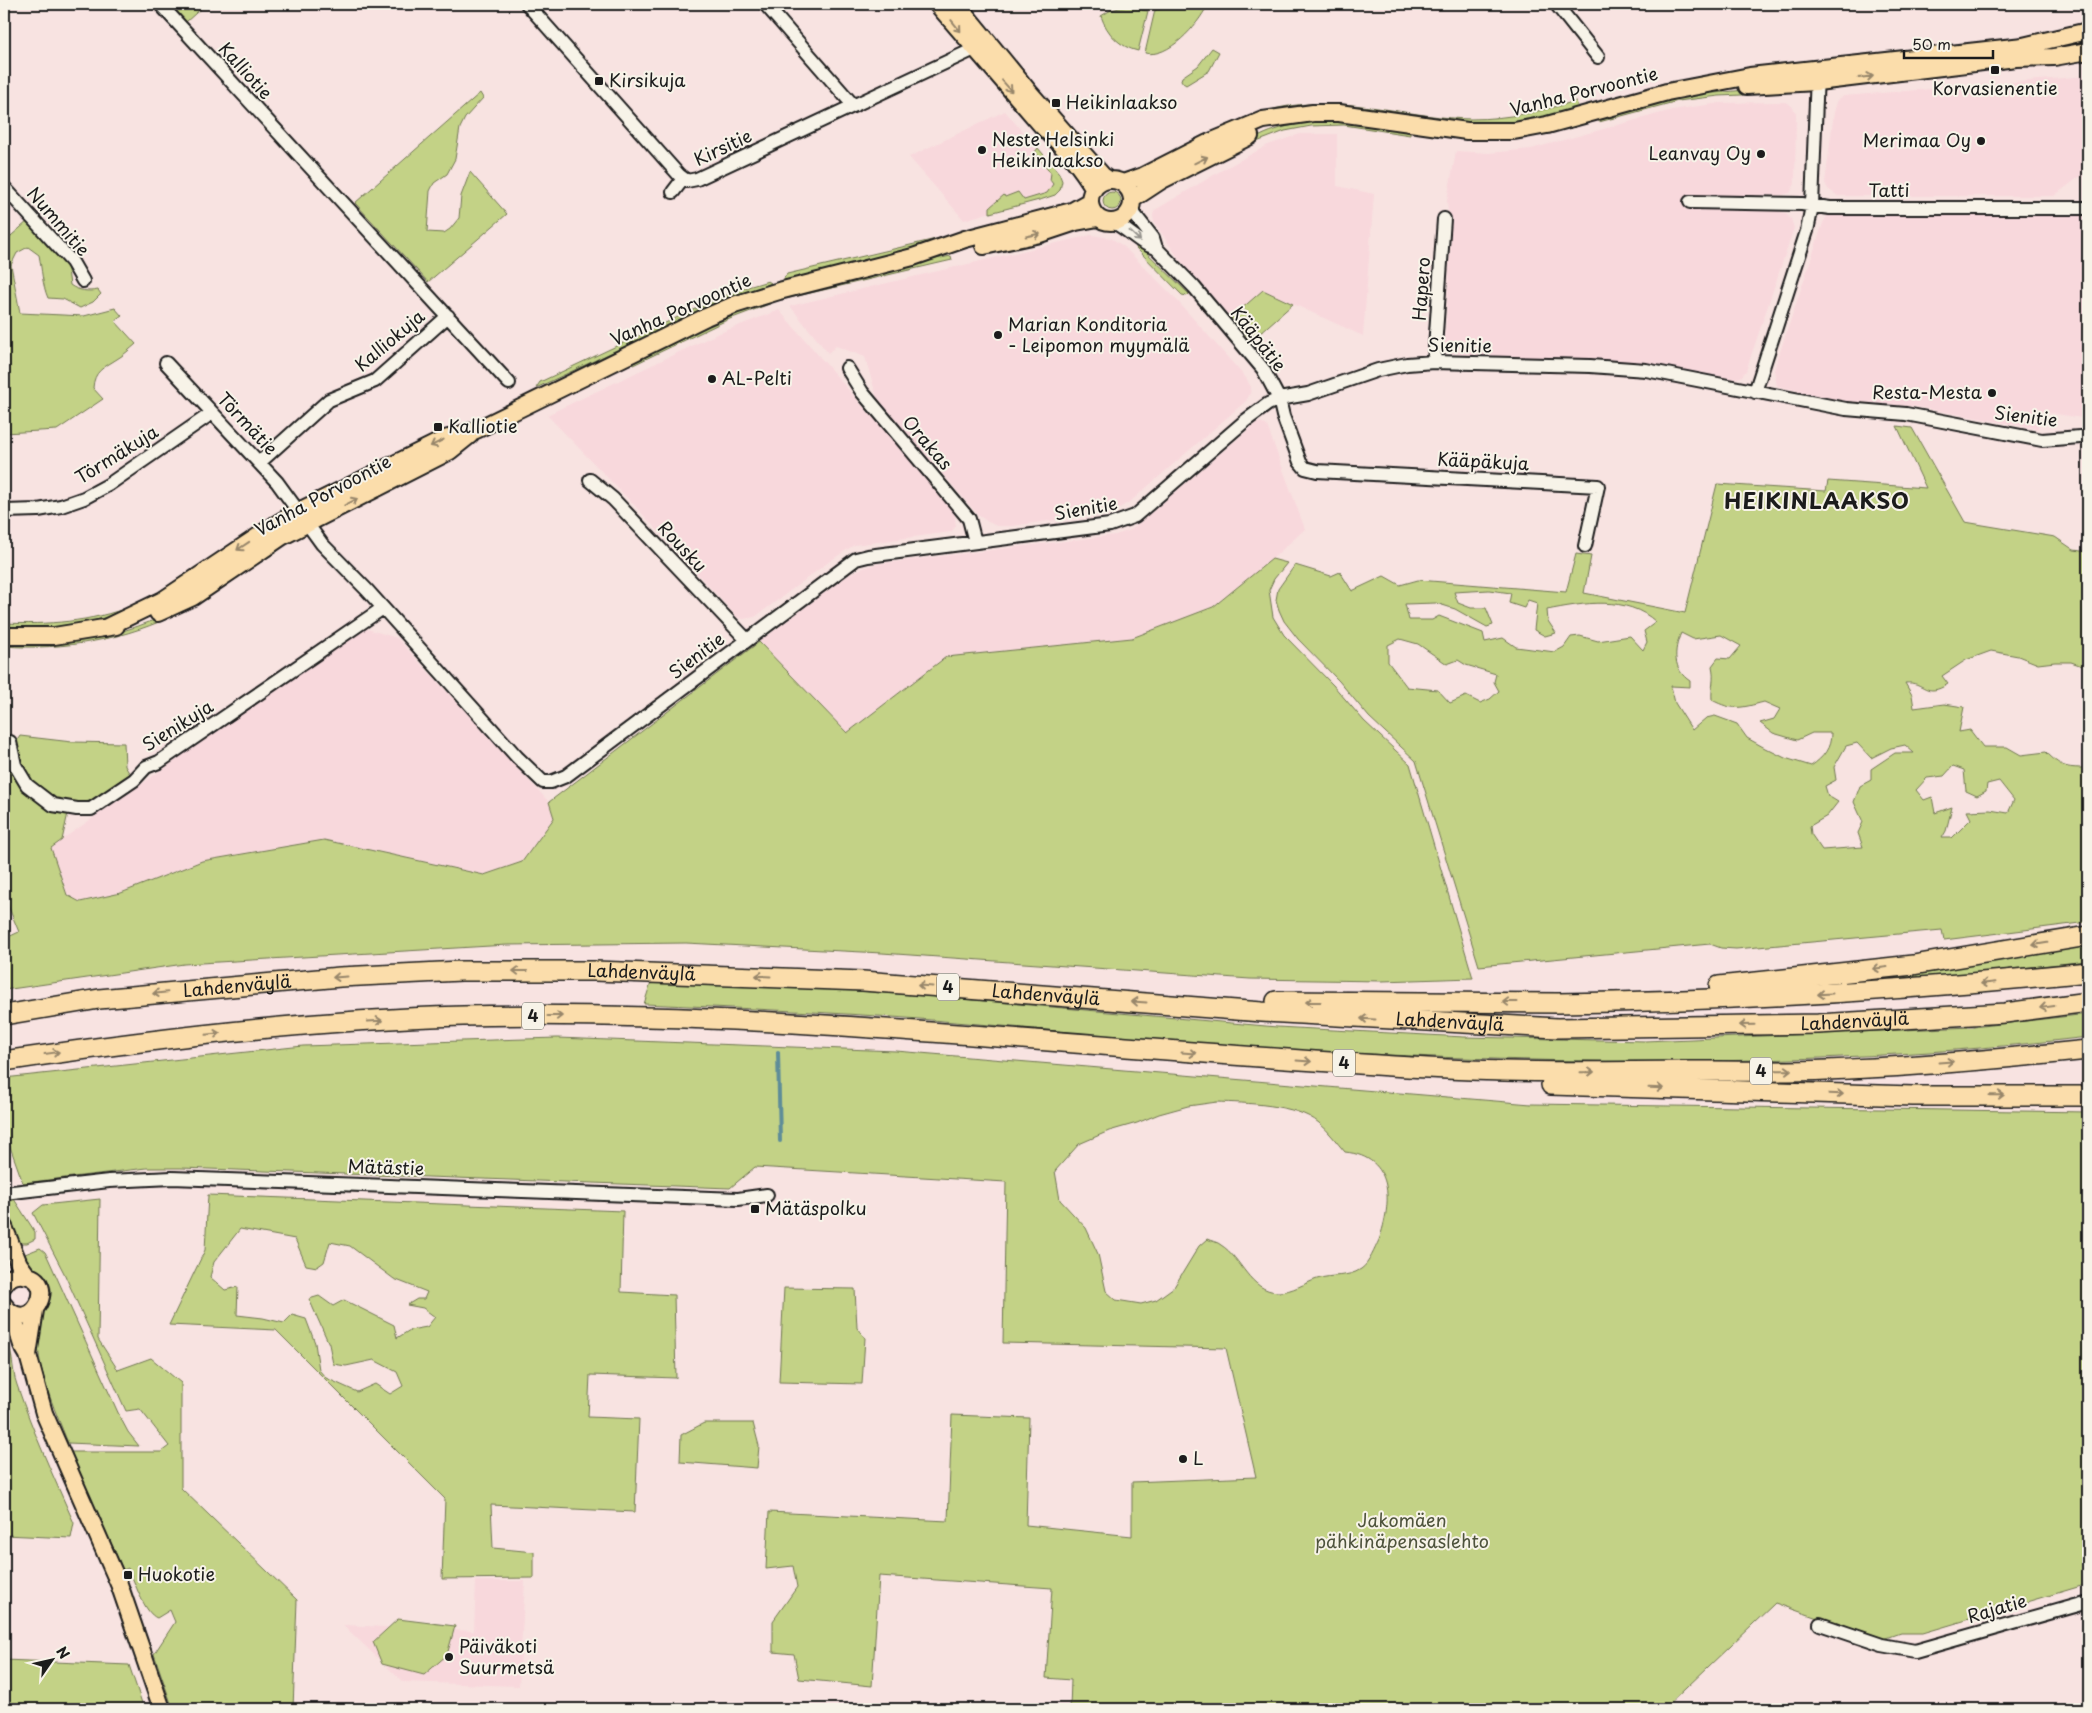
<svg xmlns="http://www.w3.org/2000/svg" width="2092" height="1713" viewBox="0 0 2092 1713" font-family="'Playpen Sans',sans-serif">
  <rect width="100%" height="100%" fill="#f8e3e1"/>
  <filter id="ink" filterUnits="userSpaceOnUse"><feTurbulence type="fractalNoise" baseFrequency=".02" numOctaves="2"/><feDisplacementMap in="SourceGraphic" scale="10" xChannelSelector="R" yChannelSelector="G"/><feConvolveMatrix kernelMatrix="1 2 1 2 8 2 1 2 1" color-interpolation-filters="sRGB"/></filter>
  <g filter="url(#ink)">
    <path fill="#f8d8dc" d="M2088 76V177H2079L2054 196H1838L1828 189 1825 183 1834 112 1838 99 1844 96Z
      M1778 102H1785L1792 106 1796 113 1795 184 1790 193 1782 195 1699 196 1685 210 1778 211 1785 213 1791 219 1794 228 1746 371 1741 377 1734 379 1645 363 1594 359 1496 357 1444 352 1451 240 1447 201 1456 151 1489 153 1531 149 1672 110 1720 103Z
      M1005 111 1054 169 1059 180 1051 194 964 220 909 157Z
      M1300 134H1337V186L1374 194 1363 336 1263 290 1231 318 1179 259 1154 222 1153 215 1155 210 1224 169 1268 145Z
      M1834 214 2088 216V419L2038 411V429L1911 406 1842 401 1777 386 1774 370 1823 223 1827 216Z
      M1091 235 1111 238 1123 246 1174 297 1246 378 1251 387 1250 394 1246 401 1131 501 1113 512 1012 526H997L988 522 978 515 877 398 865 357 836 346 828 353 790 306Z
      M779 310 954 511 956 526 951 532 854 545 830 561 755 617 743 619 737 617 635 506 547 415 717 334Z
      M1261 422 1267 426 1305 529 1272 559 1213 607 1132 638 946 657 847 733 759 642 850 574 863 568 877 564 1115 535 1131 530 1256 423Z
      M364 628 397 638 549 802 554 818 522 862 484 875 324 840 202 861 121 893 80 902 67 895 50 848Z
      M476 1581H525L519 1686 403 1682 343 1625 474 1631Z"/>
    <path fill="#c3d286" stroke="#707751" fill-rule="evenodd" d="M170 4H206L186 22Z
      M1136 4H1139L1142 10 1148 11 1138 51C1120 47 1107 34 1101 16L1111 10Z
      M1172 4H1206L1207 6C1198 25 1168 59 1145 53L1155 10 1165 8Z
      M1212 48 1219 52 1209 71 1186 85 1183 83 1181 80 1182 77 1198 66Z
      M1745 90H1786V93L1719 96 1678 101 1599 122 1598 119 1683 96Z
      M480 93 483 98 465 118 460 128 455 159 447 174 434 183 430 191 427 232 444 233 450 229 459 218 461 196 470 172 507 214 428 282 355 203Z
      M1576 101 1578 108 1525 121 1483 124 1332 106 1147 167C1194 143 1244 110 1297 105 1357 98 1413 118 1471 119 1508 119 1542 111 1576 101Z
      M1326 121H1344L1410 131V135L1344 125 1311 126 1285 131 1241 148C1265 129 1295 123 1326 121Z
      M1038 148 1059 173 1062 181 1060 190 1055 195 1043 199 990 213V207L1004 195 1005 197 1018 192 1024 200 1047 193 1053 184 1050 180 1051 173 1035 152Z
      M1103 201a9 9 0 1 1 18 0a9 9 0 1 1-18 0Z
      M28 221 67 263 70 285C78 291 89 292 98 290L101 294 93 302 80 308 63 299 48 298C42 284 42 270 39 255L28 247 17 253 11 265 20 313 84 316 115 308 122 316 115 321 136 344C130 349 124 355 117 359 103 368 94 371 93 388L103 399 57 430 4 433V242Z
      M953 235 950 239 782 281 787 274Z
      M1136 242 1189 294 1187 296 1182 295 1136 248Z
      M951 256 952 260 789 298 788 296 920 262Z
      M768 281 771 283C691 313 614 352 536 388L540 382 695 309 738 290Z
      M1263 290 1293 304 1251 341 1231 318Z
      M772 301V303L727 320 633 365 632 362 730 314Z
      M1897 426 1912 428 1965 522 2055 537 2074 550 2088 552V668L2071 662H2055L2038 664 2018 656 1991 651 1966 660 1942 676 1948 684C1925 699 1925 681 1905 683L1912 695 1914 708 1944 704 1964 707 1959 732 1970 730 1983 747H2007L2021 755 2046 752C2061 767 2065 768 2086 768L2088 770V922L1944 940 1942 930 1736 949 1721 948 1710 944 1479 966 1416 761 1369 717 1339 681 1298 639 1284 621 1279 610 1276 600 1278 589 1295 565 1331 576 1340 572 1352 591 1384 576 1400 585 1418 580 1566 592 1576 554 1591 556 1584 593 1685 613 1717 484 1826 491 1828 481 1926 488ZM1489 590 1511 593 1509 603 1524 608 1528 600 1537 603 1534 630 1545 636 1556 633 1548 621 1547 610C1583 603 1627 595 1656 622L1644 631 1647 642 1643 650 1630 636 1598 641 1580 636 1571 637 1564 647 1555 652 1516 647 1503 638 1485 642 1483 633 1439 616 1432 620H1409L1405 604 1436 603 1455 609 1487 627 1493 625 1486 608H1471L1458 603 1454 592ZM1681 633 1693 639 1721 635 1741 646 1730 659 1718 658 1712 666C1715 680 1711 686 1712 700 1733 711 1741 708 1764 702L1780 709 1774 719 1760 723 1773 733 1797 740 1812 733H1831C1831 748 1824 757 1811 766L1785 758 1765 748 1747 738 1737 724 1715 716 1706 718 1692 730 1675 703 1671 686 1690 687V681C1673 670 1673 651 1681 633ZM1400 639 1418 644 1447 664 1458 660 1466 665 1496 674 1494 682 1499 691 1490 699 1480 703 1466 696 1450 703 1438 690 1407 687 1388 662V645ZM1857 743 1871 758 1891 748 1905 745 1914 753H1895L1871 769V780L1860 786 1854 802 1863 822 1858 833 1863 847 1822 850 1811 834 1810 826 1827 816 1838 802 1828 796 1825 786 1836 780 1834 767 1846 746ZM1953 766 1964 770 1966 791 1977 796 1986 791 1987 784 1999 781 2014 800 2008 813 1990 810 1967 811 1971 819 1952 838H1942L1946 831 1952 807 1935 813 1932 797 1924 800 1916 790 1927 778 1944 776Z
      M263 522 268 524 164 594 129 611 85 623 63 627H4V623C47 625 91 622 132 606 150 599 167 586 184 575 210 558 237 540 263 522Z
      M283 545 278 551C246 571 215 595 181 612 127 639 64 651 4 646V642C36 640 71 640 103 635 165 626 229 578 283 545Z
      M1272 559 1287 563 1274 579 1269 590 1273 617 1284 635 1333 685 1364 721 1410 764 1473 978 1382 981 1250 979 882 953 686 943 507 945 184 964 4 990V939L19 932 4 896V733L12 767 68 813 62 840 51 848 67 895 80 902 121 893 202 861 324 840 484 875 522 862 554 818 549 802 759 642 847 733 946 657 1132 638 1213 607Z
      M20 736 72 742 124 743 125 766 131 776 97 799 77 804 54 802 29 784 17 764 14 745Z
      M2088 942V961L1963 974 1804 986Z
      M651 982 777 985 928 996 1277 1027 1464 1037 1645 1041 1973 1027 2088 1014V1037C1804 1071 1517 1065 1231 1046 1127 1039 1024 1027 920 1019 828 1012 736 1008 644 1004Z
      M557 1038 896 1051 1531 1104 2088 1112V1584L1923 1633H1900L1880 1640 1775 1603 1664 1709H1070L1071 1680 1046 1678 1052 1588 879 1576 872 1686 799 1679 794 1654 773 1652V1621L797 1587 793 1566 766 1569 769 1512 948 1521 952 1415 1029 1418 1026 1525 1132 1536V1482L1256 1477 1226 1348 1003 1343 1006 1182 755 1167 730 1188 181 1168H147L23 1183 4 1130V1078L303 1046ZM1217 1102C1245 1103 1297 1104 1319 1123 1329 1131 1337 1143 1345 1152 1395 1157 1392 1203 1379 1240 1375 1248 1369 1264 1361 1269 1348 1278 1332 1274 1317 1279 1305 1283 1292 1292 1278 1292 1249 1291 1242 1258 1221 1245 1218 1242 1211 1241 1207 1239L1199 1246 1174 1287 1156 1300 1141 1304 1116 1300 1106 1291 1098 1254 1086 1228 1060 1200 1055 1171 1079 1144 1109 1131 1137 1123 1159 1114 1188 1106Z
      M208 1195 623 1211 621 1292 674 1295 676 1378 590 1375 588 1417 639 1419 635 1512 491 1505 493 1548 534 1552V1578L442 1579 445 1499 276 1330 169 1325 205 1250ZM240 1229 295 1239 306 1265 317 1267 324 1262 330 1242 350 1246 394 1279 427 1292 424 1299H417L407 1305 423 1308 435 1317 427 1327 410 1330 397 1338 394 1325 344 1300 333 1306 319 1296 309 1299 329 1344 333 1364 346 1366 374 1360 397 1372 403 1386 390 1394 375 1384 357 1392 326 1378 319 1370 315 1343 306 1319 292 1315 284 1323 263 1318 237 1315 238 1287 225 1290 210 1277 214 1262Z
      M14 1199 35 1232V1239L27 1243H14L4 1211 8 1202Z
      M100 1199 98 1339 118 1370 151 1358 181 1383V1488L297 1600 293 1709H173L154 1654 175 1622 170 1610 157 1618C144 1613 135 1582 128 1568L123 1570 70 1452H161L169 1446 140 1409 126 1411 64 1273 33 1213 43 1205Z
      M40 1248 45 1252 48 1258 120 1417 128 1432 139 1446 68 1443C54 1407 35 1368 38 1328 39 1313 56 1301 50 1285 45 1274 36 1272 27 1265 25 1263 22 1259 20 1256Z
      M784 1288 855 1289 857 1328 865 1338 862 1384 779 1382Z
      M4 1334C14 1349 11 1369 17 1385 33 1432 54 1478 74 1523L71 1538 4 1535Z
      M704 1423H753L759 1446 757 1468 680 1462 681 1435Z
      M398 1619 455 1626 447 1655 424 1675 382 1664 373 1642Z
      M4 1660 129 1665 144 1709H4Z"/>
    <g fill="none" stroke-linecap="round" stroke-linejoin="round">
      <path stroke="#5f8d98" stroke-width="4" d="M778 1052 780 1141"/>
      <g stroke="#1c1c1c" stroke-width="16">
        <path id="minor" d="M160 4 509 383
          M527 4 679 175 687 181 697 179 983 45
          M765 4 853 105
          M1556 4 1598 57
          M4 187 72 262 83 281
          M673 192 683 179
          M1690 202 1802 204 1830 208H2088
          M1131 210 1153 238 1156 248 1194 287 1263 369 1279 399 1283 416 1300 462 1305 468 1317 471 1598 486 1585 546
          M1115 223C1130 231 1140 244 1156 248
          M1434 362 1444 219
          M166 363 277 482 322 544 367 590 517 757 543 782H551L566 776 856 559 868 556 1110 525 1135 516 1245 421 1268 404 1279 399 1308 394 1378 370 1407 364 1434 362 1590 366 1646 370 1846 409 1906 414 2042 440 2080 437
          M847 368 862 392 969 519 975 542
          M1755 392 1807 231 1812 206 1817 73
          M259 463 329 400 375 381 448 316
          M590 480 613 499 747 640
          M4 511 38 510 61 506 84 498 108 485 212 413
          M10 742 15 765 27 785 53 805 77 809H91L134 780 146 767 159 762 383 608
          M4 1193 109 1181 172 1178 738 1199 767 1195
          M1820 1624 1882 1645 1915 1651 2088 1602"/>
      </g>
      <g stroke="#1c1c1c" stroke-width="20">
        <path id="major" d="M937 4 1042 126C1061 144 1081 166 1094 189
          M957 4 1030 93 1103 176 1109 180
          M1747 86 1817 82 2016 58 2054 57 2088 51
          M1090 201a21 21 0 1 1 42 0a21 21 0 1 1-42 0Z
          M1123 183 1143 176 1208 143 1263 120 1313 113H1339L1467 131H1514L1547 125 1667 92 1750 76 2023 46 2088 31
          M1133 199 1162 180 1250 136
          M984 246 1040 234 1076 222 1098 218
          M158 613 193 597 283 536 450 451 470 435
          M105 628 163 600 275 525 299 511 445 439 476 430 706 317 734 305 779 291 913 257 965 239 1072 211 1090 201
          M4 636H54L116 626
          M4 1227 19 1264 27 1275
          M4 1285C8 1278 15 1274 23 1275 62 1279 30 1340 4 1305
          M12 1313 22 1345 28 1355 44 1413 119 1584 162 1709
          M28 1355 35 1310"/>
      </g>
      <g stroke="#1c1c1c" stroke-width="22">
        <g id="highway">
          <path d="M1719 986 1913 965 2088 936"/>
          <path d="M1276 1001C1370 1002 1464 1003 1558 1003 1735 1001 1912 990 2088 972"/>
          <path id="s1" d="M4 1015 99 999 340 977 461 971H595L863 981 1262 1012 1557 1028 1818 1024 2005 1013 2088 1002"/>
          <path d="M4 1061C156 1038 310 1020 463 1016 786 1009 1106 1051 1428 1068 1512 1073 1596 1072 1680 1071 1728 1071 1778 1072 1827 1070 1914 1067 2001 1059 2088 1050"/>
          <path d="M1551 1085 1913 1096H2088"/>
        </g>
      </g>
      <use href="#minor" stroke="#f7f3e8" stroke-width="12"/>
      <use href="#major" stroke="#fbddab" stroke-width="16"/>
      <use href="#highway" stroke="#fbddab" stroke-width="19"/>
    </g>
    <defs><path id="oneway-shaft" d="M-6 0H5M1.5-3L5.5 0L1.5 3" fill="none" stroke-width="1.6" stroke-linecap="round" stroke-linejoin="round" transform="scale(1.25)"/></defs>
    <g stroke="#97866b">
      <use href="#oneway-shaft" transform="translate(956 26) rotate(51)"/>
      <use href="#oneway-shaft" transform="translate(1866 77) rotate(-7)"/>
      <use href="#oneway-shaft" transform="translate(1007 86) rotate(49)"/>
      <use href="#oneway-shaft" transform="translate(1201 160) rotate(-26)"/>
      <use href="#oneway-shaft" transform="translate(1033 235) rotate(-12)"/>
      <use href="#oneway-shaft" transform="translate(437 443) rotate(153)"/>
      <use href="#oneway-shaft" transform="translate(351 502) rotate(-27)"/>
      <use href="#oneway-shaft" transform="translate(243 546) rotate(146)"/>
      <use href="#oneway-shaft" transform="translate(2040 944) rotate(171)"/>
      <use href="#oneway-shaft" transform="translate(1880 968) rotate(173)"/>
      <use href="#oneway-shaft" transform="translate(520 971) rotate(180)"/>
      <use href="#oneway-shaft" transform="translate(763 976) rotate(-177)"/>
      <use href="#oneway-shaft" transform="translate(340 977) rotate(176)"/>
      <use href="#oneway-shaft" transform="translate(1988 983) rotate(174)"/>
      <use href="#oneway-shaft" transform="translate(925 986) rotate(-176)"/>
      <use href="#oneway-shaft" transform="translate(160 993) rotate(174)"/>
      <use href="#oneway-shaft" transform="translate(1825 994) rotate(177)"/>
      <use href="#oneway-shaft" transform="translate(1139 1002) rotate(-176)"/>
      <use href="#oneway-shaft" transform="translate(1313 1002) rotate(-180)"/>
      <use href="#oneway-shaft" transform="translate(1510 1002) rotate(-180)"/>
      <use href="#oneway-shaft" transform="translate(2047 1007) rotate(172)"/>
      <use href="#oneway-shaft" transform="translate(555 1016)"/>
      <use href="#oneway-shaft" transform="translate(1368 1019) rotate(-177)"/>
      <use href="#oneway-shaft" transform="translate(375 1021) rotate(-3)"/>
      <use href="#oneway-shaft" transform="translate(1747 1025) rotate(179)"/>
      <use href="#oneway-shaft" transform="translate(213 1034) rotate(-6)"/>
      <use href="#oneway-shaft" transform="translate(52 1053) rotate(-8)"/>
      <use href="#oneway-shaft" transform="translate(1189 1053) rotate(4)"/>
      <use href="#oneway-shaft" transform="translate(1304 1061) rotate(4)"/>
      <use href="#oneway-shaft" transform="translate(1946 1062) rotate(-4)"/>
      <use href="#oneway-shaft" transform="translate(1784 1070) rotate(-1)"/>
      <use href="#oneway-shaft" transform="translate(1587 1072) rotate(-1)"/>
      <use href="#oneway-shaft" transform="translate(1656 1088) rotate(2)"/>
      <use href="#oneway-shaft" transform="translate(1836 1094) rotate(2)"/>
      <use href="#oneway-shaft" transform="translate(1997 1095) rotate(-1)"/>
    </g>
    <use stroke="#94928c" href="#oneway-shaft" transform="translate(1135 236) rotate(43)"/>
  </g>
  <g fill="#1c1c1c" stroke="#f7f3e8" stroke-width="2">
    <rect x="1990" y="65" width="10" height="10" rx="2.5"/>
    <rect x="594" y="76" width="10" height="10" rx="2.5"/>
    <rect x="1051" y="98" width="10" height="10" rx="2.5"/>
    <circle cx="1981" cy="141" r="5"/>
    <circle cx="982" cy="150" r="5"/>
    <circle cx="1761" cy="154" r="5"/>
    <circle cx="998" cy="335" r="5"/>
    <circle cx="712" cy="379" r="5"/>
    <circle cx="1992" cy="393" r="5"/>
    <rect x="433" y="422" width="10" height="10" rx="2.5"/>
    <rect x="750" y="1204" width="10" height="10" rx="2.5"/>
    <circle cx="1183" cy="1459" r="5"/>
    <rect x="123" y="1570" width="10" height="10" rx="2.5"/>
    <circle cx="449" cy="1657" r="5"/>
  </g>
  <g text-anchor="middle" stroke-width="4" stroke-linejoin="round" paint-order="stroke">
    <g fill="#f7f3e8" stroke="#5e5c59" stroke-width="1">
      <rect x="937" y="973.5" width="22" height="27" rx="4"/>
      <rect x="522" y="1002.5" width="22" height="27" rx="4"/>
      <rect x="1333" y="1049.5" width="22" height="27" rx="4"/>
      <rect x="1750" y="1057.5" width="22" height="27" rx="4"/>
    </g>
    <g font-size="16" font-weight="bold" fill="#1c1c1c">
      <text x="948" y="993">4</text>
      <text x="533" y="1022">4</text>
      <text x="1344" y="1069">4</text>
      <text x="1761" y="1077">4</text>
    </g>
    <g font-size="18" fill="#1c1c1c" stroke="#f7f3e8">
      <text transform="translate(245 71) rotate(48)" y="6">Kalliotie</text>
      <text transform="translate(1584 92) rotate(-14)" y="6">Vanha Porvoontie</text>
      <text transform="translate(723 148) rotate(-25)" y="6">Kirsitie</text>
      <text x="1889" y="197">Tatti</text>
      <text transform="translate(58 222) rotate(49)" y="6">Nummitie</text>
      <text transform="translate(1422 289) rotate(-86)" y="6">Hapero</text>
      <text transform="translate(681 310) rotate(-24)" y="6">Vanha Porvoontie</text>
      <text transform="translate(1258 339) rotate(52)" y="6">Kääpätie</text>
      <text transform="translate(390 341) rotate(-40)" y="6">Kalliokuja</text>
      <text transform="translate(1460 346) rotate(1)" y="6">Sienitie</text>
      <text transform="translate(2026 417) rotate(7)" y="6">Sienitie</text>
      <text transform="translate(247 424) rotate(47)" y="6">Törmätie</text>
      <text transform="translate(927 443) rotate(49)" y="6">Orakas</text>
      <text transform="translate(117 455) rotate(-32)" y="6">Törmäkuja</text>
      <text transform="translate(1483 462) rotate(3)" y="6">Kääpäkuja</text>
      <text transform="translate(323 496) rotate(-28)" y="6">Vanha Porvoontie</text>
      <text transform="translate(1086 509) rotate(-10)" y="6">Sienitie</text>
      <text transform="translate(682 547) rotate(47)" y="6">Rousku</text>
      <text transform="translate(697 656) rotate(-37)" y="6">Sienitie</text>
      <text transform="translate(178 726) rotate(-32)" y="6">Sienikuja</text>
      <text dy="6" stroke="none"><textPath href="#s1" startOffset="640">Lahdenväylä</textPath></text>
      <text dy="6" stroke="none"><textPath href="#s1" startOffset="235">Lahdenväylä</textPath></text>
      <text dy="6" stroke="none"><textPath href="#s1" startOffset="1045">Lahdenväylä</textPath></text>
      <text dy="6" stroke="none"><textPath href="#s1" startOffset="1855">Lahdenväylä</textPath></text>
      <text dy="6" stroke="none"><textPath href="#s1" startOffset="1450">Lahdenväylä</textPath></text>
      <text transform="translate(386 1168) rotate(2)" y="6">Mätästie</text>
      <text transform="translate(1997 1609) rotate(-16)" y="6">Rajatie</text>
    </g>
    <g font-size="18" fill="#1c1c1c" stroke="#f7f3e8" text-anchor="start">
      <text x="609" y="87">Kirsikuja</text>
      <text x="1995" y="95" text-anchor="middle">Korvasienentie</text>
      <text x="1066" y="109">Heikinlaakso</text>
      <text x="992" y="146">Neste Helsinki<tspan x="992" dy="21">Heikinlaakso</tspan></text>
      <text x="1971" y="147" text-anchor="end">Merimaa Oy</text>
      <text x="1751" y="160" text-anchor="end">Leanvay Oy</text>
      <text x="1008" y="331">Marian Konditoria<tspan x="1008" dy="21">- Leipomon myymälä</tspan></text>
      <text x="722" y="385">AL-Pelti</text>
      <text x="1982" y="399" text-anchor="end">Resta-Mesta</text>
      <text x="448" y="433">Kalliotie</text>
      <text x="765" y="1215">Mätäspolku</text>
      <text x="1193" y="1465">L</text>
      <text x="138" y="1581">Huokotie</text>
      <text x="459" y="1653">Päiväkoti<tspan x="459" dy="21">Suurmetsä</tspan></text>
    </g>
    <g font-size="18" fill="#4e533c" stroke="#f7f3e8">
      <text x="1402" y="1527">Jakomäen<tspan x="1402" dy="21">pähkinäpensaslehto</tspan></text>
    </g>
    <g font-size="22" font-weight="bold" letter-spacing="1" fill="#1c1c1c" stroke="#f7f3e8">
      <text x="1817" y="509">HEIKINLAAKSO</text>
    </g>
  </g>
  <rect width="2092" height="1713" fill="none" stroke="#f7f3e8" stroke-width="20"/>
  <rect x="10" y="10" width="2072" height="1693" fill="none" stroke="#1c1c1c" stroke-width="2" filter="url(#ink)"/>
  <g transform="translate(52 1660) rotate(56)" stroke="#f7f3e8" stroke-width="4" paint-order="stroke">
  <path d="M0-4L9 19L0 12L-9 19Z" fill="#1c1c1c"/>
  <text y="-8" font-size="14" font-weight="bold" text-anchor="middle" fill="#1c1c1c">N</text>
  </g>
  <path d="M1904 50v8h89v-8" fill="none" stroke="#1c1c1c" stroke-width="2.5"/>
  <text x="1912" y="50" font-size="15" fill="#1c1c1c" stroke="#f7f3e8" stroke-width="4" paint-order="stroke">50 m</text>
</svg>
